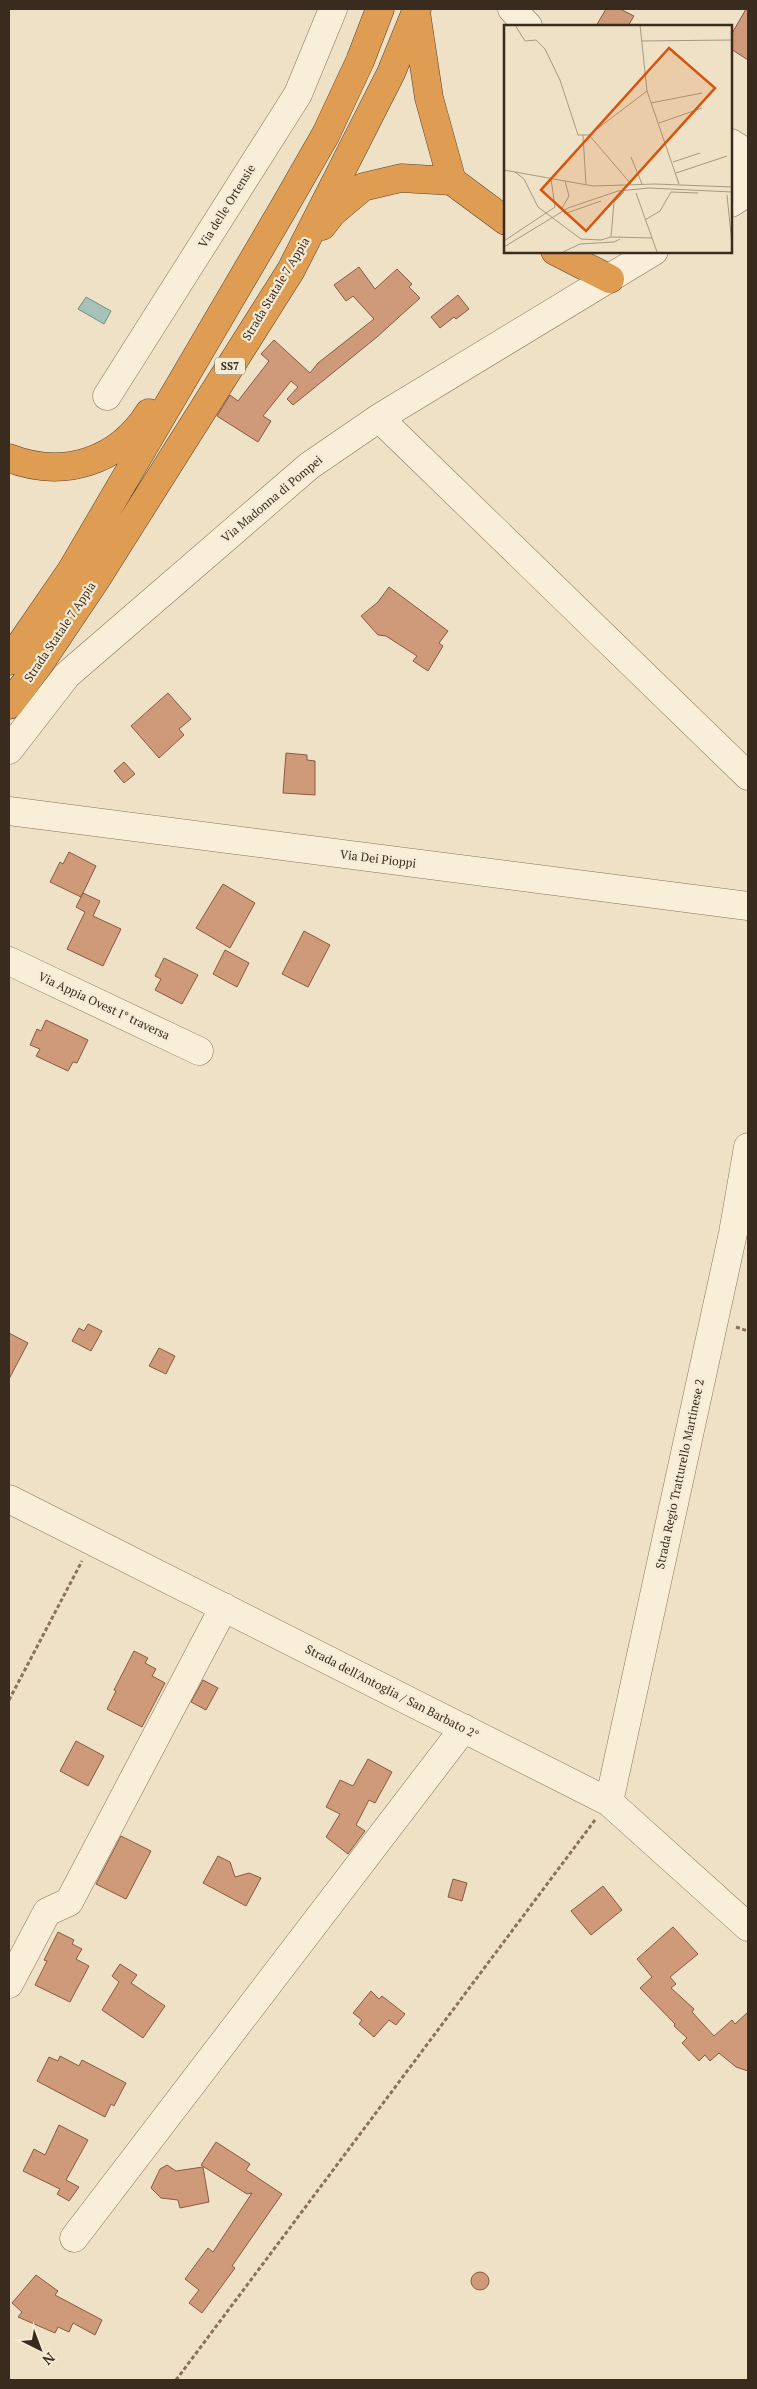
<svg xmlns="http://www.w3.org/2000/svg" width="757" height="2389" viewBox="0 0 757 2389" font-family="'PT Serif',serif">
  <rect width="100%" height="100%" fill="#efe1c5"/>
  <path fill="#a6c2b9" stroke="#6d9187" d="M86 297 111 311 104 324 78 309Z"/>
  <path fill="#ce9a7a" stroke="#8a5a40" d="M606 9H620L634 16 628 26H596Z
    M746 9H748V60L731 49V35Z
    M359 267 375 289 397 269 412 284 409 287 420 298 377 337 293 405 287 399 298 387 291 381 263 416 271 421 258 442 217 416 230 395 238 401 269 361 261 354 274 340 310 373 318 363 374 319 353 296 346 301 334 285Z
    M458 295 469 309 456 319 454 317 440 328 431 317Z
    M389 587 448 631 439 643 443 646 428 671 413 661 417 656 386 636 378 635 361 616 378 602Z
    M168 693 191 719 179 729 184 735 159 758 131 726Z
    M286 753 307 755V760L315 761V795L283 793Z
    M124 762 135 774 124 783 114 771Z
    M69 852 96 866 81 897 50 882 60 862 63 864Z
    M223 884 255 903 230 948 196 928Z
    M83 893 100 901 93 916 121 929 103 966 67 949 85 912 76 907Z
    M304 931 330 945 308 987 282 974Z
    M225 950 249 963 237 987 213 974Z
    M164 958 198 975 182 1004 155 990 161 979 155 976Z
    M46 1020 88 1040 77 1063 73 1062 68 1071 36 1056 40 1049 30 1045 37 1029 41 1031Z
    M88 1324 102 1331 91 1351 72 1341 79 1328 84 1331Z
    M9 1333 28 1343 9 1379Z
    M159 1348 175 1356 166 1374 149 1366Z
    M134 1651 148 1658 145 1663 156 1669 152 1676 165 1683 142 1727 107 1709 116 1691 114 1690Z
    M203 1680 218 1688 206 1710 191 1702Z
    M76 1741 104 1756 88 1786 60 1771Z
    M368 1759 392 1772 375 1803 369 1800 356 1825 365 1831 348 1854 326 1837 340 1814 326 1807 340 1780 353 1786Z
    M121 1836 151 1851 126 1899 96 1884Z
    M218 1856 230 1862 235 1877 249 1873 261 1878 246 1906 203 1883Z
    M453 1879 467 1883 462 1901 448 1897Z
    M603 1886 622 1910 591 1935 571 1911Z
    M673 1927 698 1954 670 1977 676 1984 671 1988 694 2009 692 2012 714 2036 732 2020 735 2024 748 2012V2071L736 2067 719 2053 710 2061 705 2055 699 2061 682 2043 687 2038 674 2026 675 2024 640 1988 652 1977 637 1959Z
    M58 1932 74 1940 72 1944 82 1949 76 1959 89 1966 70 2002 35 1985 47 1961 44 1960Z
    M120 1964 137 1975 131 1983 165 2006 143 2038 102 2010 119 1982 112 1976Z
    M371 1991 379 1999 382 1996 405 2014 396 2025 389 2020 374 2037 359 2024 362 2020 353 2013Z
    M60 2056 79 2066 82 2060 126 2083 114 2106 111 2104 105 2117 37 2081 49 2057 58 2061Z
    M59 2125 88 2140 66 2180 79 2187 69 2201 57 2194 60 2189 23 2171 34 2149 45 2155Z
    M216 2142 250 2164 246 2170 282 2194 232 2266 235 2268 202 2313 189 2303 199 2290 185 2279 208 2248 213 2252 252 2193 247 2194 201 2165Z
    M167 2165 176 2171 203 2167 209 2202 180 2208 178 2200 161 2198 151 2188 160 2169Z
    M471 2281a9 9 0 1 1 18 0a9 9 0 1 1-18 0Z
    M36 2275 58 2291 55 2295 102 2320 95 2335 73 2323 69 2332 58 2327 55 2333 18 2317 22 2312 12 2303Z"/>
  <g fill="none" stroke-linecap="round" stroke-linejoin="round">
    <g stroke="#8a725a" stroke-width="29">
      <path id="minor" d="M512 9 528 26
        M731 143 748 154
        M731 169 748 183
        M731 203 748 192
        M107 396 298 94 333 9
        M379 418 748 776
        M9 750 67 675 309 466 379 418 654 251
        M9 811 748 906
        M9 961 199 1051
        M9 1499 609 1802 748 1927
        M609 1802 733 1233 748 1147
        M9 1984 47 1912 69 1902 224 1607
        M74 2238 464 1728"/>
    </g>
    <g stroke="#58402f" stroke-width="29">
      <path id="highway" d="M416 12 429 98 452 181
        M322 226 332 213 363 187 401 178 452 181 506 221
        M555 251 610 279
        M9 458C63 479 118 462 149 413
        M9 661 71 571 283 209 326 134 360 61 380 9
        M9 705 38 666 95 581 291 270 391 73 417 9"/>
    </g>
    <path stroke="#8a725a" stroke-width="3" stroke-dasharray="4 2.5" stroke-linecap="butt" d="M736 1327 748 1331
      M9 1700 82 1561
      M176 2380 595 1820"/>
    <use href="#minor" stroke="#f9eed8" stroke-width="28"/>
    <use href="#highway" stroke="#df9d54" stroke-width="28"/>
  </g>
  <g text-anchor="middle" stroke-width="4.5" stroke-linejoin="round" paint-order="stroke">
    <rect fill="#f6ebd4" stroke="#726555" stroke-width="1" x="215" y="357.5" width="30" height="17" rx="4"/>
    <g font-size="11" font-weight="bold" fill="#3a2b1f">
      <text x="230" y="370">SS7</text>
    </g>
    <g font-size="12" fill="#3a2b1f" stroke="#f6ebd4">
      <text transform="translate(227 206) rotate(-58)" y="4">Via delle Ortensie</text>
      <text transform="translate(276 289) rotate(-59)" y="4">Strada Statale 7 Appia</text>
      <text transform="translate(272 499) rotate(-40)" y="4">Via Madonna di Pompei</text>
      <text transform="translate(60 632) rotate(-56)" y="4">Strada Statale 7 Appia</text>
      <text transform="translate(378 859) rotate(7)" y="4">Via Dei Pioppi</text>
      <text transform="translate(104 1006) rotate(25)" y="4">Via Appia Ovest I° traversa</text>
      <text transform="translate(680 1474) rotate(-78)" y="4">Strada Regio Tratturello Martinese 2</text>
      <text transform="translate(392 1692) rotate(27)" y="4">Strada dell'Antoglia / San Barbato 2°</text>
    </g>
  </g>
  <g transform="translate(504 25)">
    <rect width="228" height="228" fill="#efe1c5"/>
    <path fill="none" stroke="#a79883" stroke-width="1" d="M11 0 21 16 32 15 41 24 56 55 74 110H85L143 66M136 0 143 66 175 159M137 16 228 15M147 78 198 68M155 98 198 83M79 110 82 160M85 110 127 159M127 132 138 159M169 137 196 128M0 145 89 161 151 159 228 162M11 147 20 154 34 182 77 214 97 215 107 212 110 177 120 167M172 148 223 131M132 168 153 227M223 170 228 219M58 183 65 171 61 156M60 189 97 176M141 195 156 186 167 167 194 168M107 212 148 213M0 216 51 182 47 154M0 222 64 183 114 166 145 163 228 167M59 227 76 219 110 217 116 214"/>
    <path fill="#d7540e" fill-opacity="0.15" stroke="#d7540e" stroke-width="2.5" d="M165 23 211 63 82 206 37 165Z"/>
    <rect width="228" height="228" fill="none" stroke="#3a2b1f" stroke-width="2.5"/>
  </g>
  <rect width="757" height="2389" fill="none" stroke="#3a2b1f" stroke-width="20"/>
  <g transform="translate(40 2349) rotate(138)" stroke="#f6ebd4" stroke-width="4" paint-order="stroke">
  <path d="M0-4L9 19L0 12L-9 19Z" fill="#3a2b1f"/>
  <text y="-8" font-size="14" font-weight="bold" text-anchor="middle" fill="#3a2b1f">N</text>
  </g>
</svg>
